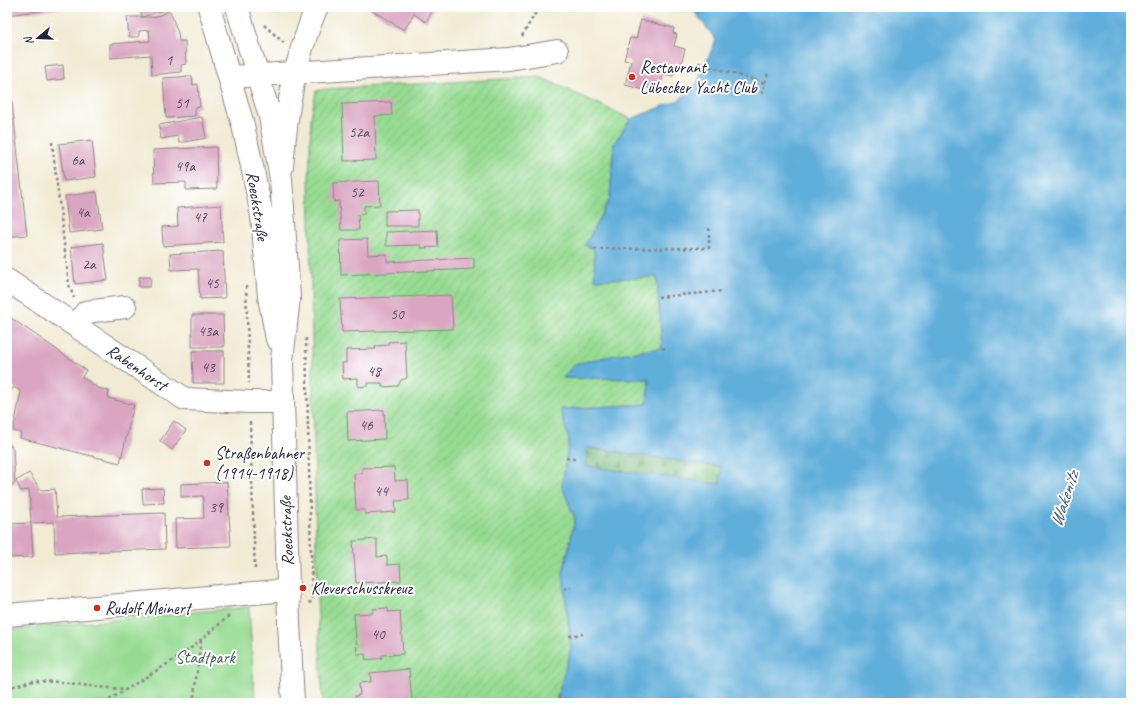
<svg xmlns="http://www.w3.org/2000/svg" width="1138" height="710" viewBox="0 0 1138 710" font-family="Caveat,sans-serif">
  <defs>
    <pattern id="forest-firs" width="22" height="20" patternUnits="userSpaceOnUse"><rect width="22" height="20" fill="#79bb7d"/><path d="M5 1l3.5 6h-7zM16 11l3.5 6h-7z" fill="#639868"/></pattern>
    <pattern id="garden-furrows" width="10" height="10" patternUnits="userSpaceOnUse"><rect width="10" height="10" fill="#97db93"/><path d="M-1 1l2-2M0 10L10 0M9 11l2-2" fill="none" stroke="#82bc80"/></pattern>
  </defs>
  <rect width="100%" height="100%" fill="#fff"/>
  <filter id="ink" filterUnits="userSpaceOnUse"><feTurbulence type="fractalNoise" baseFrequency=".025" numOctaves="2"/><feDisplacementMap in="SourceGraphic" scale="8" xChannelSelector="R" yChannelSelector="G"/><feConvolveMatrix kernelMatrix="1 2 1 2 8 2 1 2 1" color-interpolation-filters="sRGB"/></filter>
  <filter id="wash" filterUnits="userSpaceOnUse"><feTurbulence type="fractalNoise" baseFrequency=".012" numOctaves="4" result="noise"/><feDisplacementMap in="SourceGraphic" scale="16" xChannelSelector="R" yChannelSelector="G"/><feGaussianBlur stdDeviation="0.9" result="paint"/><feColorMatrix in="noise" values="0 0 0 0 0 0 0 0 0 0 0 0 0 0 0 0 0 1.4 0 .05"/><feComposite in="paint" operator="in"/></filter>
  <g filter="url(#wash)">
    <rect width="100%" height="100%" fill="#f1ebd4"/>
    <path fill="url(#forest-firs)" stroke="#4e6e5c" d="M587 448 722 467 720 485 585 466Z"/>
    <path fill="#97db93" stroke="#5c7e67" d="M249 607 255 703H7V630Z"/>
    <path fill="url(#garden-furrows)" stroke="#5c7e67" d="M540 77 631 119 614 143 610 198 585 245 594 249 595 279 657 277 662 349 620 354 564 378 649 379 647 404 560 409 569 440 562 486 575 519 563 573 571 649 558 694 557 703H323L317 600 309 179 311 117 316 91 325 89Z"/>
    <path fill="#61aeda" stroke="#42688a" fill-rule="evenodd" d="M692 7H1131V703H557L558 694 571 649 563 573 575 519 562 486 569 440 560 409 647 404 649 379 563 378 574 364 620 354 662 348 657 277 595 280 594 249 585 245 610 198 614 143 631 119 679 100 697 83 716 40 695 12ZM588 448 722 467 720 484 585 466Z"/>
    <g id="blocks">
      <path fill="#daa5c1" d="M7 7H64V8L7 15Z
        M139 7H169V9L142 17Z
        M372 7H435L426 22 414 14 404 30 371 10Z
        M170 11 178 33 179 41H185L186 64 181 65V72L152 75 151 55 110 58V44L150 41 149 30 139 31V37H129L127 17H154Z
        M641 20 674 28 673 33 677 34 674 46 685 49 680 70 675 69 673 76 663 74 659 90 645 87 644 90 625 85 631 61 624 60 630 38 636 39Z
        M63 65 64 79 47 81 45 67Z
        M7 68H8L27 235 7 237Z
        M192 76 193 85 198 84 200 107 195 108V116L166 118 163 78Z
        M391 102 392 115 375 116 376 160 344 161 342 104Z
        M202 117 206 138 179 143 178 136 161 139 159 125Z
        M92 140 96 177 64 181 59 144Z
        M216 147 217 189 186 190V182L154 183 153 150Z
        M379 181 380 205 364 206V214L358 215 359 230H341L339 201 334 202 333 183Z
        M97 192 102 229 69 233 65 196Z
        M221 205 223 242 163 246 162 227 178 226 177 208Z
        M418 210V226H385V211Z
        M437 230 438 247 421 248V245L386 246V232Z
        M367 239 368 255 387 254V262L474 258V269L341 275 340 240Z
        M103 243 108 280 75 284 71 247Z
        M223 251 225 298 200 299 198 269 171 270 170 254Z
        M139 277H151L150 287H139Z
        M451 295 453 329 342 332 340 299Z
        M7 315 86 370 82 377 98 388 109 391 108 398 134 405 120 463 20 438 21 433 13 431 21 392 14 387 11 391 7 389Z
        M192 315H223L224 347H192Z
        M405 341 407 378 401 380 398 386 382 387V383H368V386L358 387V378L343 379 342 363H346V350L376 349 375 346 388 345V342Z
        M192 351H224V383H193Z
        M384 410 385 439 348 441 347 412Z
        M174 421 186 430 172 450 160 441Z
        M7 439 13 449 15 484 7 485Z
        M394 467 395 481 408 480 409 500 395 501 396 512 365 514V510H356L354 474 362 473V468Z
        M29 473 41 490 55 489 57 517 164 513 165 549 55 553 54 522 31 523 33 557 7 558V524L31 523 29 490 21 491 16 481Z
        M227 482 231 546 176 548 175 519 204 518 203 496 181 497V484Z
        M163 488 164 503 143 504 142 489Z
        M377 539V557L387 556V565L400 564 401 581 356 583 353 541Z
        M388 608V612L400 611 403 654 382 655V658L366 660 365 654H357L354 614 373 613V609Z
        M409 669 412 703H355V696L360 695 359 683 371 682 370 673Z"/>
    </g>
  </g>
  <g filter="url(#ink)">
    <use href="#blocks" fill-opacity="0" stroke="#8a8688" stroke-width="1"/>
    <g fill="none" stroke-linecap="round" stroke-linejoin="round">
      <g stroke="#8a8688" stroke-width="24">
        <path id="minor" d="M230 77 509 59 557 51
          M282 167C286 121 291 77 307 33 310 24 313 15 317 7
          M7 280 185 399 249 402H283
          M76 326 86 312 125 307
          M7 615 288 590"/>
      </g>
      <g stroke="#8a8688" stroke-width="24">
        <path id="major" d="M209 7 243 125 252 166 262 216 269 297 277 339
          M237 7 270 116 281 179 289 297 282 360 289 622 293 703"/>
      </g>
      <path stroke="#8a8688" stroke-width="2.5" stroke-dasharray="3 3" stroke-linecap="butt" d="M695 12 708 7
        M264 25 284 43
        M522 36 539 7
        M698 63 765 83
        M762 94 768 72
        M52 142 69 285 74 298
        M594 249 709 248V226
        M246 286 249 383
        M658 297 724 291
        M306 338 312 601 308 604
        M662 349 668 348
        M250 422 255 572
        M566 458 575 459
        M564 589 571 587
        M569 636 583 634
        M7 688 33 681 61 682 97 687 125 689
        M558 697 574 700
        M104 703 185 653 229 616
        M193 703 201 640"/>
      <use href="#minor" stroke="#fff" stroke-width="22"/>
      <use href="#major" stroke="#fff" stroke-width="22"/>
    </g>
  </g>
  <g fill="#c8321e" stroke="#fff" stroke-width="1.5">
    <circle cx="632" cy="77" r="4"/>
    <circle cx="207" cy="463" r="4"/>
    <circle cx="303" cy="588" r="4"/>
    <circle cx="97" cy="608" r="4"/>
  </g>
  <g text-anchor="middle" stroke-width="4" stroke-linejoin="round" paint-order="stroke">
    <g font-size="15" fill="#50435c">
      <text x="169" y="65">1</text>
      <text x="182" y="108">51</text>
      <text x="359" y="137">52a</text>
      <text x="78" y="165">6a</text>
      <text x="185" y="171">49a</text>
      <text x="357" y="197">52</text>
      <text x="83" y="217">4a</text>
      <text x="200" y="222">47</text>
      <text x="89" y="269">2a</text>
      <text x="212" y="288">45</text>
      <text x="397" y="319">50</text>
      <text x="208" y="336">43a</text>
      <text x="208" y="372">43</text>
      <text x="374" y="376">48</text>
      <text x="366" y="430">46</text>
      <text x="381" y="496">44</text>
      <text x="216" y="512">39</text>
      <text x="378" y="639">40</text>
    </g>
    <g font-size="17" fill="#22223b" stroke="#fff" text-anchor="start">
      <text x="640" y="73">Restaurant<tspan x="640" dy="20">Lübecker Yacht Club</tspan></text>
      <text x="215" y="459">Straßenbahner<tspan x="215" dy="20">(1914-1918)</tspan></text>
      <text x="311" y="594">Kleverschusskreuz</text>
      <text x="105" y="614">Rudolf Meinert</text>
    </g>
    <g font-size="17" fill="#22223b" stroke="#fff">
      <text transform="translate(258 206) rotate(81)" y="6">Roeckstraße</text>
      <text transform="translate(137 367) rotate(34)" y="6">Rabenhorst</text>
      <text transform="translate(286 531) rotate(-92)" y="6">Roeckstraße</text>
    </g>
    <g font-size="17" fill="#455a55" stroke="#fff">
      <text x="205" y="663">Stadtpark</text>
    </g>
    <g font-size="18" font-style="italic" fill="#3b5a7b" stroke="#fff">
      <text transform="translate(1064 499) rotate(-72)" y="6">Wakenitz</text>
    </g>
  </g>
  <rect width="1138" height="710" fill="none" stroke="#fff" stroke-width="24"/>
  <g transform="translate(38 38) rotate(251)" stroke="#ffffff" stroke-width="3" paint-order="stroke">
  <path d="M0-3L7 15L0 10L-7 15Z" fill="#22223b"/>
  <text y="-6" font-size="11" font-weight="bold" text-anchor="middle" fill="#22223b">N</text>
  </g>
</svg>
